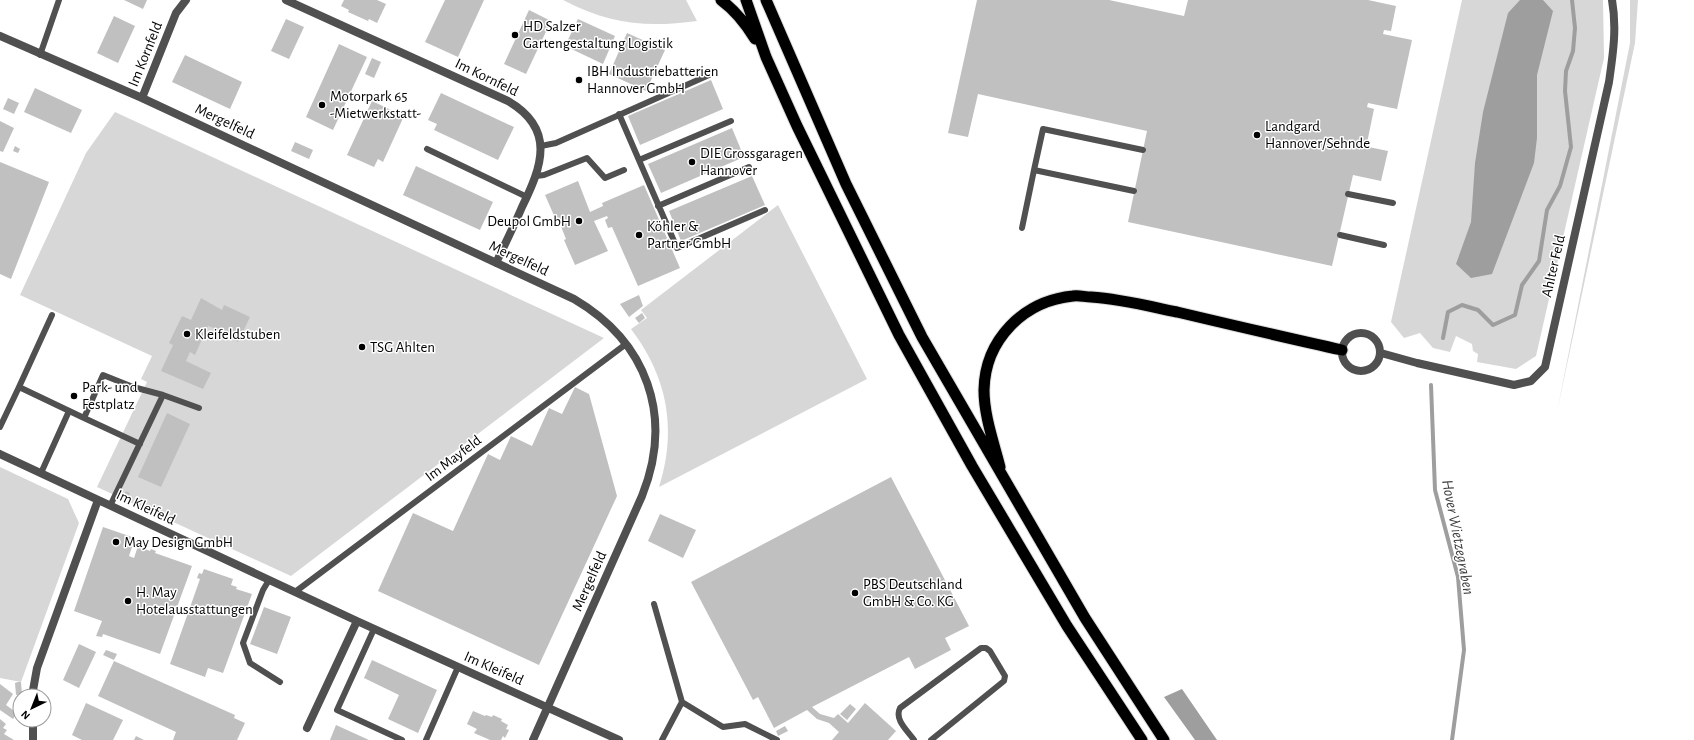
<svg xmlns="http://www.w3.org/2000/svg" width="1694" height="740" viewBox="0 0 1694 740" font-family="'Alegreya Sans',sans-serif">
  <rect width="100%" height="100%" fill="#fff"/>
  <path fill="#d7d7d7" d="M563 0H686L697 21C646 28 609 24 563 0Z
    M1462 0H1603V1L1604 58 1536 356 1516 369 1477 362 1478 354 1473 351 1472 344 1456 336 1450 352 1433 348 1420 333 1404 338 1391 322Z
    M1630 0H1638L1635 43 1557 412 1630 43Z
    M115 112 604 338 291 576 97 487 147 382 141 379 152 356 20 295 86 153Z
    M778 205 867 379 659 487C677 429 668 378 631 329L647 318 641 310Z
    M0 467 68 499 79 523 21 682 0 678Z"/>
  <path fill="#9e9e9e" d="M1520 0H1543L1553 11 1537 75V138L1534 163 1492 274 1471 278 1456 264 1471 222 1475 163 1483 112 1508 13Z
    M1182 689 1217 740H1195L1164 697Z"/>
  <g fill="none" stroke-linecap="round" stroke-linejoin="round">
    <path stroke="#9e9e9e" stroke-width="4" d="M1443 338 1448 312 1462 305 1478 310 1493 325 1515 315 1522 285 1539 261 1547 210 1560 186 1571 147 1565 91 1566 71 1573 51 1575 28 1572 0
      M1431 385 1435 490 1458 577 1464 650 1452 740"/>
  </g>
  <path fill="#c0c0c0" d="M124 0H147L143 9Z
    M344 0H377L386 4 377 23 369 19 368 21 348 12 349 10 341 6Z
    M445 0H484L458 57 425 42Z
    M977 0H1109L1184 16 1188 0H1368L1396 6 1391 31 1384 30 1383 34 1412 40 1397 109 1368 103 1367 107 1374 109 1367 143 1360 141 1359 145 1388 151 1381 181 1353 175 1332 266 1128 222 1147 131 978 94 968 137 948 133Z
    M529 10 551 21 526 74 504 64Z
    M114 16 135 26 118 63 97 53Z
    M286 19 304 27 289 59 271 51Z
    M578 19 615 36 603 64 565 46Z
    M627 33 665 50 646 91 609 74Z
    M339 44 367 57 333 130 306 117Z
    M185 55 242 82 230 109 172 82Z
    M372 58 381 62 374 78 365 74Z
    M711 80 723 109 640 145 628 116Z
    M35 88 82 110 71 133 24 112Z
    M441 93 514 127 498 160 434 130 437 124 428 120Z
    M8 98 19 103 14 114 3 109Z
    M372 101 404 116 383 162 378 159 374 167 347 155Z
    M0 121 14 128 3 152 0 151Z
    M732 128 744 157 661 193 648 164Z
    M295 142 313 150 309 159 291 151Z
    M15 146 20 149 18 153 13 151Z
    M0 162 49 182 11 279 0 274Z
    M416 166 493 202 480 230 403 195Z
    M752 176 765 205 681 241 669 211Z
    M578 181 590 212 603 206 602 203 644 185 680 268 638 286 612 227 608 228 605 220 608 218 607 216 594 221 608 251 575 265 564 240 566 239 558 219 556 220 545 195Z
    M639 295 643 306 629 317 620 304Z
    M201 298 222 310 224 305 250 317 238 342 213 331 214 328 208 326 195 355 190 352 186 361 211 373 203 389 161 371 173 345 169 343 182 316 191 320Z
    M642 313 645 318 639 323 635 318Z
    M575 387 589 394 617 496 539 665 378 591 413 513 453 531 488 454 500 460 511 436 532 446 549 408 562 414Z
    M167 413 190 424 161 487 138 477Z
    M891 477 969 626 945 638 951 650 915 669 909 657 812 707 820 714 834 718 838 714 848 723 865 703 896 731 888 740H832L839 732 829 723 817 719 807 710 774 728 758 697 753 700 691 582Z
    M126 491 130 493 128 497 124 496Z
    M660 514 696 530 683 558 648 541Z
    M103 527 135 538 129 556 134 558 138 546 150 551 151 549 156 551 155 553 192 566 160 654 103 634 102 637 96 636 102 621 74 611Z
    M204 569 233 579 231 585 237 587 236 589 252 594 223 673 208 668 205 677 170 664 200 579 197 578 199 573 202 574Z
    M264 607 291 617 277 654 250 644Z
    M79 644 96 652 79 688 63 680Z
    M106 650 117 654 114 660 103 655Z
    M372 660 437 690 418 733 388 719 399 695 364 678Z
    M114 661 235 715 234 718 245 723 237 740H173L176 732 98 696Z
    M18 682H21L22 694 16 695 15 683Z
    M0 684 13 694 6 705 17 713 13 719 0 710Z
    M86 703 123 720 113 740H82L72 735Z
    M850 704 856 709 847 720 840 714Z
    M473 711 485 716 486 715 492 717 493 715 502 719 501 721 508 725 506 729 509 730 505 738 503 736 501 740H490L474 733 477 729 467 724Z
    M0 719 6 724 3 728 7 730 4 734 14 740H0Z
    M336 725 369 740H330Z
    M785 726 788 731 778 736 776 731Z
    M136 736 144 740H134Z"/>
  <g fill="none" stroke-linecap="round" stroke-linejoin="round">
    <g stroke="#dbdbdb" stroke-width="13">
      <path id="trunk" d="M721 0C736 11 746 24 755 39
        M746 0 766 57 797 126 899 335 972 466 1067 626 1142 740
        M766 0 846 184 922 337 1085 618 1164 740
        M1000 467C994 443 984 416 984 390 985 340 1023 301 1073 296 1079 295 1085 297 1091 297 1121 299 1148 306 1177 312 1232 325 1287 338 1342 350"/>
    </g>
    <path stroke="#505050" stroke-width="6" d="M40 55 59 0
      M619 114 677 248 765 210
      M541 146 556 143 709 75
      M427 149 527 197
      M639 160 731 121
      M1034 170 1043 129 1143 150
      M536 176 544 175 587 158 605 178 624 170
      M1348 194 1393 203
      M658 206 749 167
      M1022 228 1034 170 1134 191
      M1340 235 1384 245
      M19 387 52 315
      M84 418 140 444
      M0 427 19 387 84 418 103 375 133 387 163 395
      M41 473 69 411
      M110 506 163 395 199 408
      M269 580 263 590 243 643 250 663 280 682
      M295 592 626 344
      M654 604 682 702 662 740
      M374 629 337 710 402 740
      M682 702 723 727 745 724 777 740
      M426 740 458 667
      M914 740C908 731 894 720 900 708L981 648H986L990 651 1005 676 1004 681 931 740"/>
    <path stroke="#505050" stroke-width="8" d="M286 0 508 101C556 129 542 166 522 207 514 226 505 244 496 263
      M0 36 142 98 574 299C647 342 674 416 642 496L533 740
      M142 98 176 13 186 0
      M0 454 357 621 619 740
      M32 696 37 668 98 500
      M33 720V740
      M307 728 357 621"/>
    <path stroke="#505050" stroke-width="8" d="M1342 352a19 19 0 1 1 38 0a19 19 0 1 1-38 0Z
      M1381 353 1417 363 1514 385 1531 381 1545 367 1609 82C1613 54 1617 28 1612 0"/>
    <use href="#trunk" stroke="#000" stroke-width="11"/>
  </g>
  <g fill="#000" stroke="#fff" stroke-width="1.5">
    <circle cx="515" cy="35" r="4"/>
    <circle cx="579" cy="80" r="4"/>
    <circle cx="322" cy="105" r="4"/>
    <circle cx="1257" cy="135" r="4"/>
    <circle cx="692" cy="162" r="4"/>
    <circle cx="579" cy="221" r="4"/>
    <circle cx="639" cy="235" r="4"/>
    <circle cx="187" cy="334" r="4"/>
    <circle cx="362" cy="347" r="4"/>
    <circle cx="74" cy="396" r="4"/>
    <circle cx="116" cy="542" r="4"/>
    <circle cx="855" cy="593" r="4"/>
    <circle cx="128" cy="601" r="4"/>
  </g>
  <g text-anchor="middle" stroke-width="3" stroke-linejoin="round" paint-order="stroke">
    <g font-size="15" fill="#000" stroke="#fff" text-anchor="start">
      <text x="523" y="31">HD Salzer<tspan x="523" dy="17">Gartengestaltung Logistik</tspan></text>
      <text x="587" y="76">IBH Industriebatterien<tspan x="587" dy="17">Hannover GmbH</tspan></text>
      <text x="330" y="101">Motorpark 65<tspan x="330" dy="17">-Mietwerkstatt-</tspan></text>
      <text x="1265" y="131">Landgard<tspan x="1265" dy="17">Hannover/Sehnde</tspan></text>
      <text x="700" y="158">DIE Grossgaragen<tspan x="700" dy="17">Hannover</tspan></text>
      <text x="571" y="226" text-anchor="end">Deupol GmbH</text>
      <text x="647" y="231">Köhler &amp;<tspan x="647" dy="17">Partner GmbH</tspan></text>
      <text x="195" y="339">Kleifeldstuben</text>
      <text x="370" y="352">TSG Ahlten</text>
      <text x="82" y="392">Park- und<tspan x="82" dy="17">Festplatz</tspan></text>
      <text x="124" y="547">May Design GmbH</text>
      <text x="863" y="589">PBS Deutschland<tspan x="863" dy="17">GmbH &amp; Co. KG</tspan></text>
      <text x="136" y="597">H. May<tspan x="136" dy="17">Hotelausstattungen</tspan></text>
    </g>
    <g font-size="15" fill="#000" stroke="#fff">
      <text transform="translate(145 54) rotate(-68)" y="5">Im Kornfeld</text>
      <text transform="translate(487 77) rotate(26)" y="5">Im Kornfeld</text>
      <text transform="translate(225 121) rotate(25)" y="5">Mergelfeld</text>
      <text transform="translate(519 258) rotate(25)" y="5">Mergelfeld</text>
      <text transform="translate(1553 266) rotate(-77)" y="5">Ahlter Feld</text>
      <text transform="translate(453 458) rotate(-37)" y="5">Im Mayfeld</text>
      <text transform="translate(146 507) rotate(25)" y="5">Im Kleifeld</text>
      <text transform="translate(589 581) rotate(-66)" y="5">Mergelfeld</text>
      <text transform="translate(494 668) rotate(24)" y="5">Im Kleifeld</text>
    </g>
    <g font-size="16" font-style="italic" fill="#3f3f3f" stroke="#fff">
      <text transform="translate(1459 537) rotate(79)" y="6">Hover Wietzegraben</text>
    </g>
  </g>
  <g transform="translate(32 708) rotate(223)"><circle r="19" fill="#ffffff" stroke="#999999"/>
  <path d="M0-3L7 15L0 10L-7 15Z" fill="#000000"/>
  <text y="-6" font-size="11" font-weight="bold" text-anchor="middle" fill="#000000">N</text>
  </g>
</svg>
